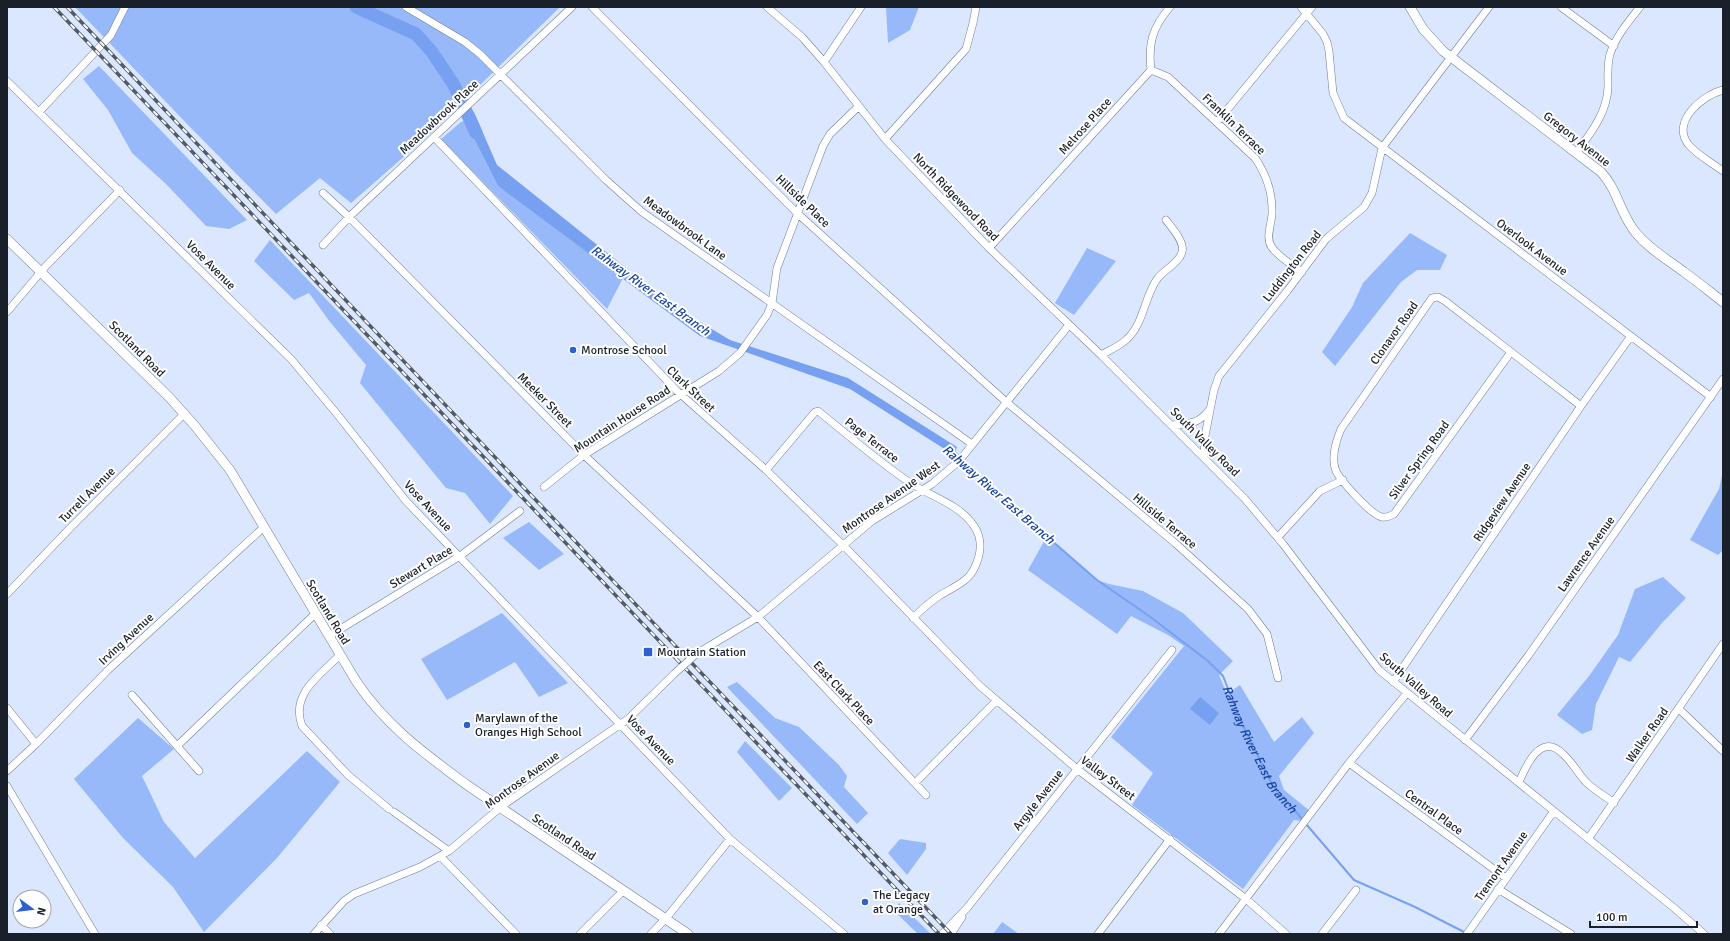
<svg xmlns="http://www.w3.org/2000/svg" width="1730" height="941" viewBox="0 0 1730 941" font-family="Signika,sans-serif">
  <rect width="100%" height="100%" fill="#dae7ff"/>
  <path fill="#97b9f9" d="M75 7H560L432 132 351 203 320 178 276 214 190 127Z
    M886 7H919L910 30 888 43Z
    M99 66 247 220 229 229 206 226 166 184 132 153 108 110 83 79Z
    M465 121 498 186 623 278 607 309 441 139 461 122Z
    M1410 233 1447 255 1440 270H1417L1401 282 1335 366 1322 352 1352 307 1363 283Z
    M270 240 513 496 490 524 465 493 446 488 360 383 366 365 330 322 309 293 294 300 254 261Z
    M1087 248 1116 261 1074 315 1055 303Z
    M1723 471V550L1718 555 1690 540 1719 489Z
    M529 522 564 554 539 570 503 538Z
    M1047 536 1097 580 1109 584 1143 591 1183 613 1233 661 1219 675 1227 694 1240 685 1274 742 1302 717 1314 733 1279 776 1284 790 1310 811 1301 821 1294 820 1243 889 1132 805 1153 773 1111 737 1184 646 1168 635 1131 616 1117 634 1028 570Z
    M1663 577 1686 598 1662 623 1630 662 1619 657 1596 704 1592 730 1582 734 1557 715 1589 676 1618 635 1635 589Z
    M502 613 568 683 539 697 515 662 447 700 421 659Z
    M737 682 775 718 799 727 839 765 847 776 844 787 868 813 857 824 727 687Z
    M138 718 174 749 142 776 164 822 195 858 307 751 340 782 277 858 204 932 173 887 123 838 74 779Z
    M745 741 792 788 779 801 737 752Z
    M900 839 926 843V849L907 875 888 853Z
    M899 903 931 934H918L894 911Z
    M1002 922 1019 934H993Z"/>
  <path fill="#77a1f0" d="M474 112 497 165 675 307 730 340 848 378 957 447 954 455 850 389 700 336 498 186 465 121Z
    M1200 697 1219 713 1210 725 1190 709Z"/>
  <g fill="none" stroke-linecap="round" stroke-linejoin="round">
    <g stroke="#77a1f0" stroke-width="2">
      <path d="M953 450 960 457"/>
      <path id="s1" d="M963 460 1006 501 1097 580 1149 616 1208 661 1223 676 1243 726 1273 786 1303 820"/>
      <path d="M1306 824 1354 880 1415 907 1466 933"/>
    </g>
    <path stroke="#77a1f0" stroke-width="13" d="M356 7 416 34 432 52 454 85 476 133"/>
    <g stroke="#6e7d97" stroke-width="8">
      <path id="minor" d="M406 7 465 42 480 54 606 180 642 212 972 444
        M592 7 797 213 1004 400 1175 543 1248 609 1267 634 1278 678
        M767 7 802 37 824 62 885 139 989 248 1101 355 1245 499 1283 544 1379 670 1673 907 1704 934
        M1301 7 1323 34 1327 42 1329 51 1333 93 1344 118 1711 397
        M1561 7 1614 46
        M824 62 861 7
        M1151 70 1168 77 1255 158C1266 174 1272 191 1272 210 1273 221 1265 236 1271 246 1276 255 1293 266 1302 272
        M7 81 291 359 337 414 406 501 730 839 844 934
        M1723 90C1703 95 1671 121 1688 144 1697 155 1712 163 1723 171
        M39 112 111 35 125 7
        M1217 122 1312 7
        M434 137 677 391 766 470 843 545 980 686 1077 769 1246 899 1286 934
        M885 139 966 49 973 23 976 7
        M1576 153C1591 133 1607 113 1608 87 1608 76 1607 65 1610 54 1616 36 1629 21 1640 7
        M323 193 349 217 584 455 758 617 926 795
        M323 245 349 217 572 7
        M989 248 1151 70C1148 44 1152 28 1170 7
        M7 312 45 267 120 190
        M1511 352 1394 514C1390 516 1386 518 1382 517 1371 515 1341 481 1336 471 1331 459 1336 441 1341 429L1432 298 1438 297 1445 301 1581 406
        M1101 355C1110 350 1120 346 1127 339 1144 323 1144 298 1157 279 1163 271 1180 262 1182 252 1185 242 1172 228 1166 220
        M1172 425C1188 424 1199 424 1209 410
        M1204 456 1205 436 1214 390 1219 376 1288 290 1326 239 1364 207 1372 193 1382 148 1489 7
        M766 470 815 412 818 411C848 435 880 463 912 484 932 497 959 504 974 526 983 539 981 555 974 569 967 583 951 588 939 596 930 602 921 610 913 618
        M544 487 584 455 719 371 740 353 767 315 772 303 777 268 823 146 830 134 859 106
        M1278 537 1320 491 1343 480
        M7 594 71 527 185 413
        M329 636 460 556 520 511
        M696 654 758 617 872 521 932 484 959 461 1069 325
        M340 655C320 675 290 694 302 726L348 775 389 809
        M1393 682 1581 406 1631 336
        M132 695 199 771
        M7 708 36 744
        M1679 709 1723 751
        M1465 740 1528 656 1723 379
        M177 746 316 613
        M1349 763 1506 878
        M7 771 36 744 108 670 264 527
        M1519 782C1526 766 1541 731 1563 754 1572 762 1578 773 1586 782 1594 790 1605 796 1614 803
        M915 783 996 701
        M7 786 95 934
        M394 812 449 851
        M1588 839 1723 644
        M441 857 516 934
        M1498 889 1571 934
        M321 925 330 934
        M314 934 344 901 354 894 420 867 449 851 502 806 628 719 674 674
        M580 934 623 891
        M651 934 667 917 730 839
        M942 934 967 908 1172 650
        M951 934 962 917
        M1098 934 1170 839
        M1219 934 1349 763 1407 693
        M1322 934 1356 890
        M1467 934 1554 811"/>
    </g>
    <g stroke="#6e7d97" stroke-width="10">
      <path id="major" d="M1410 7 1423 29 1443 51 1601 172C1618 190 1620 214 1636 233 1649 249 1667 259 1684 272 1697 281 1710 292 1723 302
        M7 239 169 397 195 426 230 470 356 681C385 725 425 754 467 785L688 934"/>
    </g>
    <use href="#minor" stroke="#fff" stroke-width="7"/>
    <use href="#major" stroke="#fff" stroke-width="9"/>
    <g stroke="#525a68" stroke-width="3.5">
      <path id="rail" d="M54 7 939 934
        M67 7 530 494 951 934"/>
    </g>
    <use href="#rail" stroke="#fff" stroke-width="2" stroke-dasharray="6" stroke-linecap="butt"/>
    <g stroke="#6e7d97" stroke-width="8" stroke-linecap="butt">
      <path id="minor-bridge" d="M674 674 696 654"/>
    </g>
    <use href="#minor-bridge" stroke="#fff" stroke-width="7"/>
  </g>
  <g fill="#2c62d0" stroke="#fff" stroke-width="1.5">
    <circle cx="573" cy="350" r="4"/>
    <rect x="643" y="647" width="10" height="10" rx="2"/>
    <circle cx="467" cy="725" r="4"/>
    <circle cx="865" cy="902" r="4"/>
  </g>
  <g text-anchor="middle" stroke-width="4" stroke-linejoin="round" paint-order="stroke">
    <g font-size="12" fill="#1a202a" stroke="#fff">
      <text transform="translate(439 117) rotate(-43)" y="4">Meadowbrook Place</text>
      <text transform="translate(1234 124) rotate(44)" y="4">Franklin Terrace</text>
      <text transform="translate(1085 126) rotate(-48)" y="4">Melrose Place</text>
      <text transform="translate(1577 139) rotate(38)" y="4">Gregory Avenue</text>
      <text transform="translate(956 197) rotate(46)" y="4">North Ridgewood Road</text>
      <text transform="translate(803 201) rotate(44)" y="4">Hillside Place</text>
      <text transform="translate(685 228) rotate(36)" y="4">Meadowbrook Lane</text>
      <text transform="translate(1532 247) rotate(37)" y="4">Overlook Avenue</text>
      <text transform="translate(211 265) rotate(45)" y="4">Vose Avenue</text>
      <text transform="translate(1292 266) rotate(-52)" y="4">Luddington Road</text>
      <text transform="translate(1394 333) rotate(-55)" y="4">Clonavor Road</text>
      <text transform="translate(137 349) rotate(45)" y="4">Scotland Road</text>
      <text transform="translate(691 389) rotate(43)" y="4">Clark Street</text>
      <text transform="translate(545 400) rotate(45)" y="4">Meeker Street</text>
      <text transform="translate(622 419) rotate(-33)" y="4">Mountain House Road</text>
      <text transform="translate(872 440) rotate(38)" y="4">Page Terrace</text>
      <text transform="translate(1205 442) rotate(45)" y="4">South Valley Road</text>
      <text transform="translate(1419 460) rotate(-54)" y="4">Silver Spring Road</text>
      <text transform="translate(87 495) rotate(-45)" y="4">Turrell Avenue</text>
      <text transform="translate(891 497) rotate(-35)" y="4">Montrose Avenue West</text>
      <text transform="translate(1502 502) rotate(-56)" y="4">Ridgeview Avenue</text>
      <text transform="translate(428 506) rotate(47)" y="4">Vose Avenue</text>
      <text transform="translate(1165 521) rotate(40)" y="4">Hillside Terrace</text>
      <text transform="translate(1586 554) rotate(-55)" y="4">Lawrence Avenue</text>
      <text transform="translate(421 567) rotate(-31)" y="4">Stewart Place</text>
      <text transform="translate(328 612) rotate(59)" y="4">Scotland Road</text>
      <text transform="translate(126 639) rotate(-43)" y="4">Irving Avenue</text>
      <text transform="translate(1416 685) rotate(41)" y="4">South Valley Road</text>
      <text transform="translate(844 693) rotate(47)" y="4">East Clark Place</text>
      <text transform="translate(1647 735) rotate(-55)" y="4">Walker Road</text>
      <text transform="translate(651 740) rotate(46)" y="4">Vose Avenue</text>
      <text transform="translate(1108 778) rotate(37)" y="4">Valley Street</text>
      <text transform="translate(522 780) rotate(-36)" y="4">Montrose Avenue</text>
      <text transform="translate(1038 800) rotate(-52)" y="4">Argyle Avenue</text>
      <text transform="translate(1434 812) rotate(36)" y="4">Central Place</text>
      <text transform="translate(564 837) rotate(34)" y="4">Scotland Road</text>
      <text transform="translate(1501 866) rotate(-55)" y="4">Tremont Avenue</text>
    </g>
    <g font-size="12" fill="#1a202a" stroke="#fff" text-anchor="start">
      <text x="581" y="354">Montrose School</text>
      <text x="657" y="656">Mountain Station</text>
      <text x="475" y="722">Marylawn of the<tspan x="475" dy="14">Oranges High School</tspan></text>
      <text x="873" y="899">The Legacy<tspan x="873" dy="14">at Orange</tspan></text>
    </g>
    <g font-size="13" font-style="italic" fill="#19459f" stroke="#fff">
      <text transform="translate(651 290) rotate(36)" y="5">Rahway River East Branch</text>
      <text transform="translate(999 494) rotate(41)" y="5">Rahway River East Branch</text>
      <text dy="5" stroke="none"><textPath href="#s1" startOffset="421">Rahway River East Branch</textPath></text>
    </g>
  </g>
  <rect width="1730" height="941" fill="none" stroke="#1a202a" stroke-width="16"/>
  <g transform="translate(32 909) rotate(105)"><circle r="19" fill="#ffffff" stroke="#a3a6aa"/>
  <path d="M0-3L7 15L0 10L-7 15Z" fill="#2c62d0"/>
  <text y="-6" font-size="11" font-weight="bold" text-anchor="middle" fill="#1a202a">N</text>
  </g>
  <path d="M1590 921v6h107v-6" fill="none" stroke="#1a202a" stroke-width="2"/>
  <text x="1596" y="921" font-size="12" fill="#1a202a" stroke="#ffffff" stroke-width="3" paint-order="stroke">100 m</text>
</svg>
